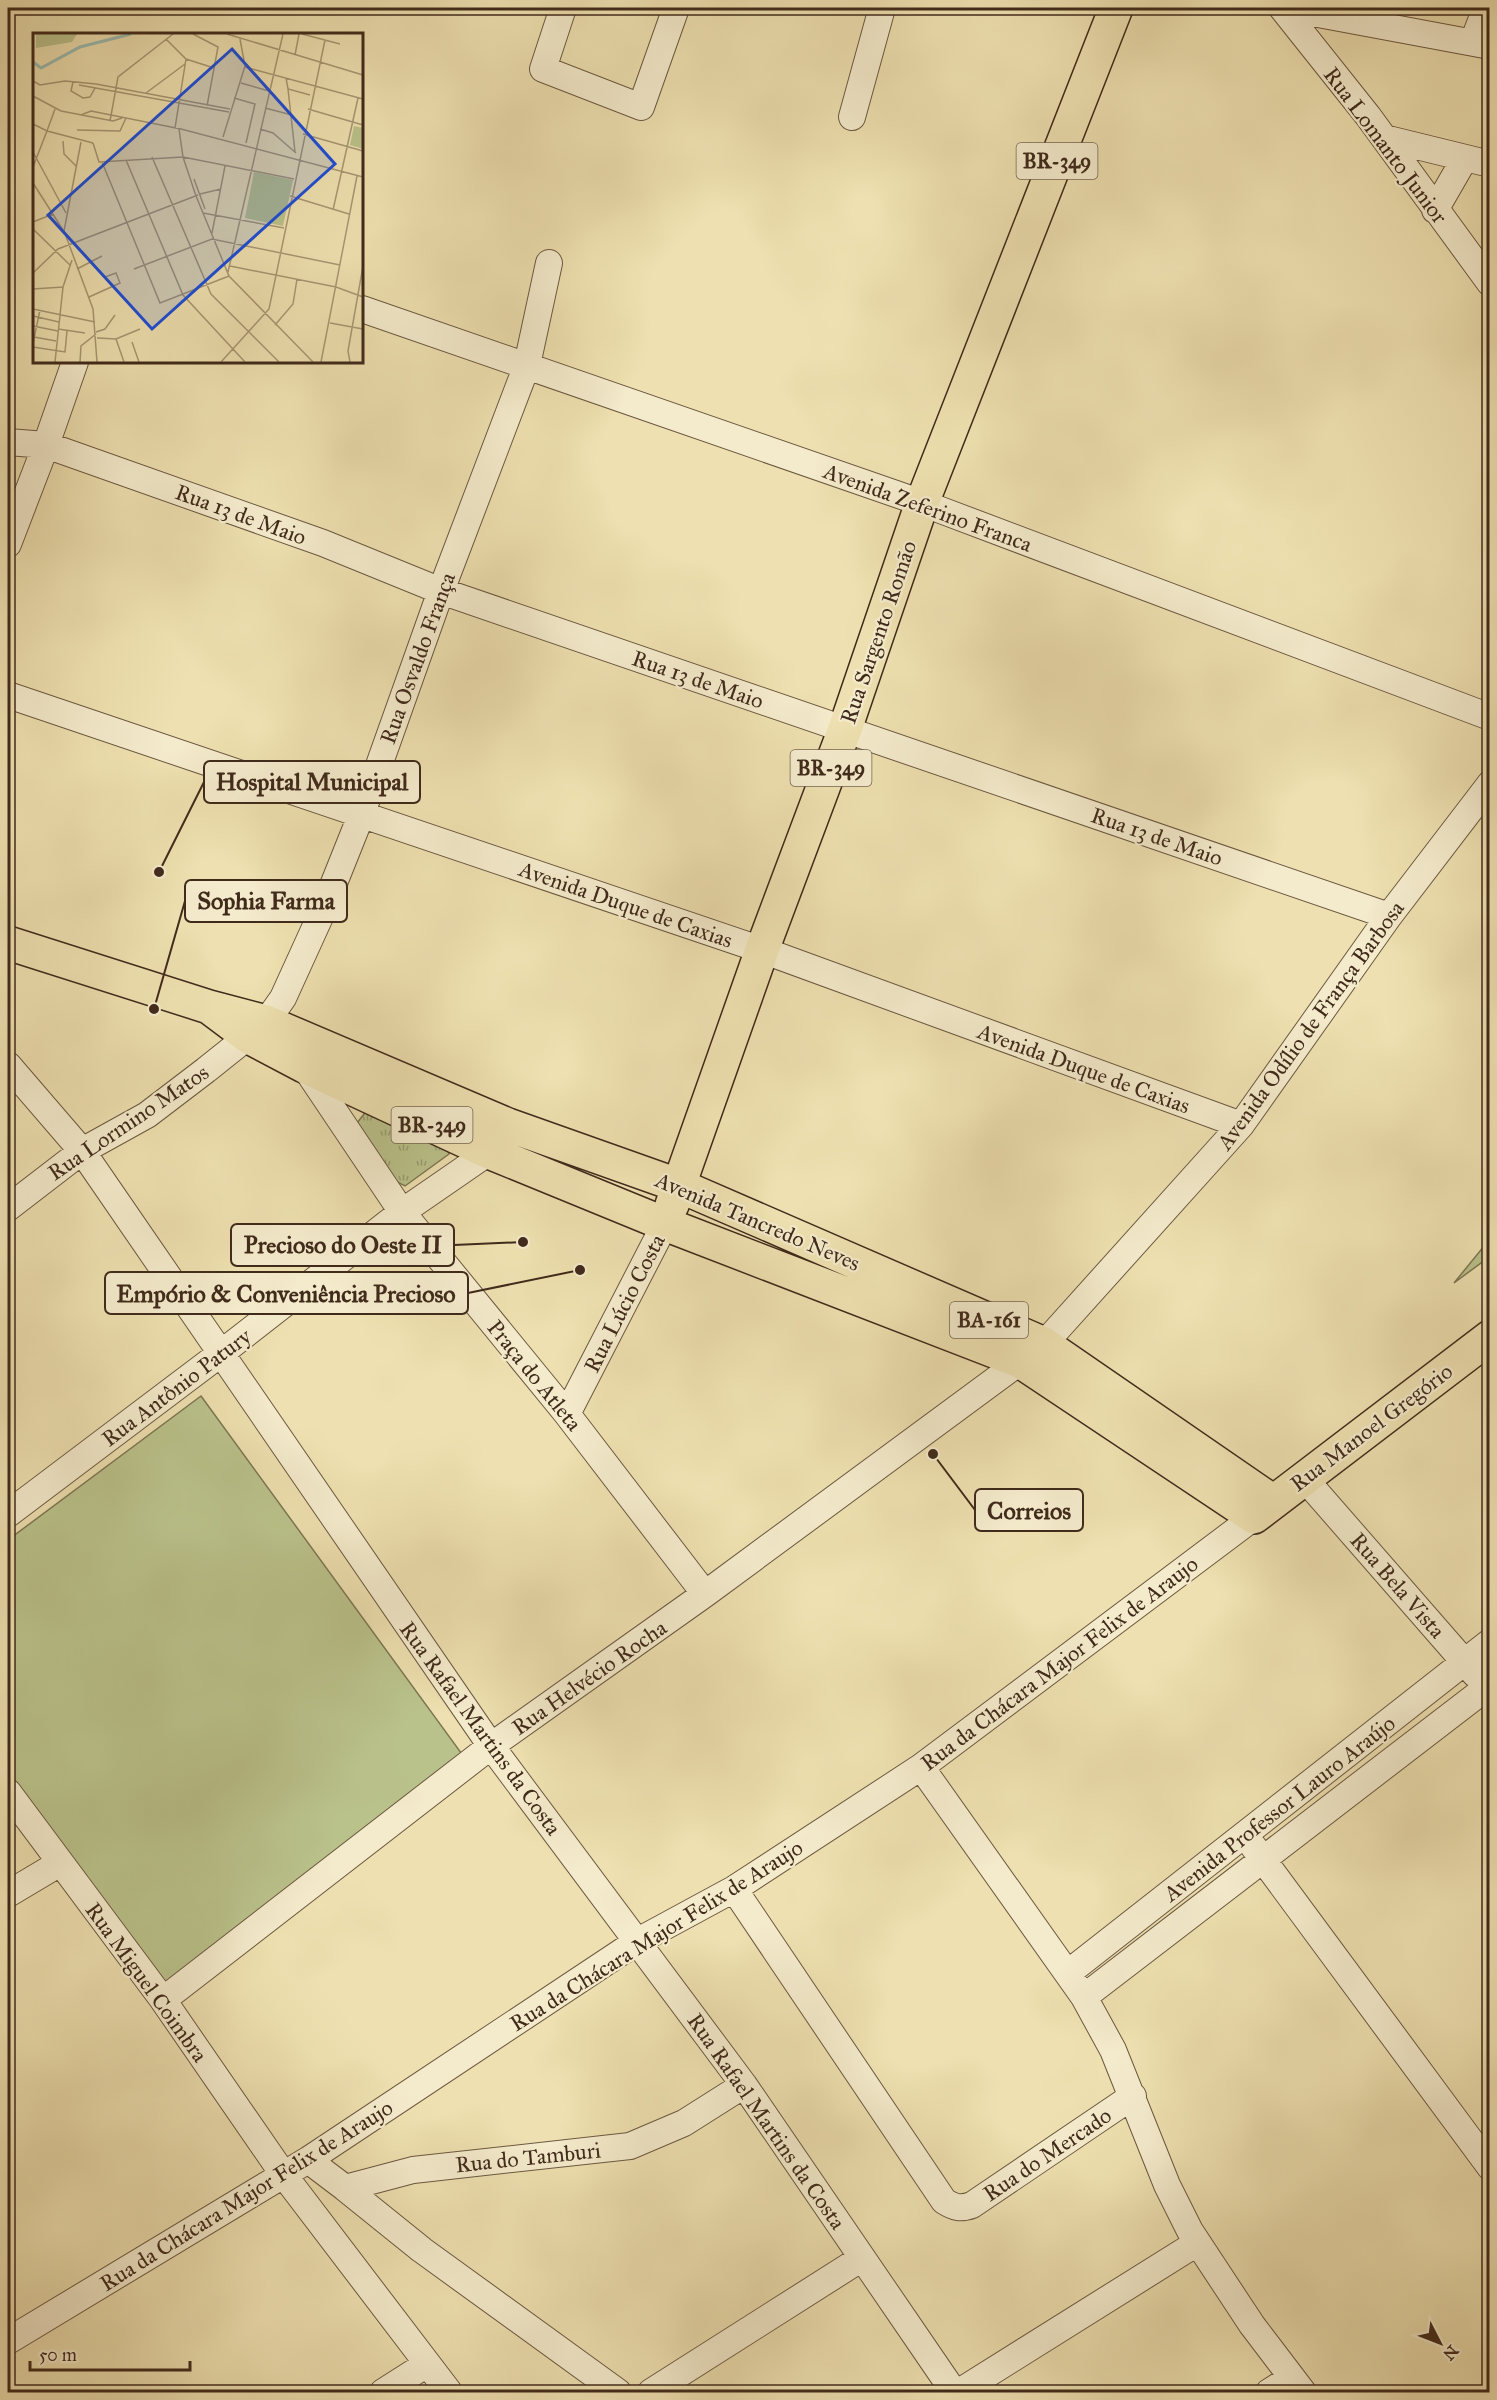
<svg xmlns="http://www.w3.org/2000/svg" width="1497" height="2400" viewBox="0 0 1497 2400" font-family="'IM FELL Great Primer',serif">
  <defs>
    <pattern id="park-tufts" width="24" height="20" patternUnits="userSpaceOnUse" patternTransform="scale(1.5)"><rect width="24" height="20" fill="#bac28b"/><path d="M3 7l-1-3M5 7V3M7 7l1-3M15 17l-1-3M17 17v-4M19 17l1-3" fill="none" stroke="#999e71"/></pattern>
  </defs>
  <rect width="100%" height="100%" fill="#eee0b0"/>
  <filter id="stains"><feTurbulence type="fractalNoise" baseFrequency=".00333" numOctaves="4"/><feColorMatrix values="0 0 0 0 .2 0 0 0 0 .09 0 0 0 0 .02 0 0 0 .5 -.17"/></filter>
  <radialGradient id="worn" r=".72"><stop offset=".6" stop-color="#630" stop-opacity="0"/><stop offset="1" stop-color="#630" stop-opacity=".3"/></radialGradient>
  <path fill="#bac28b" stroke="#7d7653" stroke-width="1.5" d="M201 1396 467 1761 164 1992 8 1779V1540Z"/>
  <path fill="url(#park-tufts)" stroke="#7d7653" stroke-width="1.5" d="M368 1109 446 1146 449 1154 405 1186 397 1182 353 1128Z
    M1489 1240V1257L1454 1283Z"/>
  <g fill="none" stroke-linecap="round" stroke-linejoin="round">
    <g stroke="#6c5840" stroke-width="28">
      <path id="minor" d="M563 8 543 69 641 107 676 8
        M1282 8 1368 116 1490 283
        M1286 8 1490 46
        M1473 42 1486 8
        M852 117 882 8
        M1384 138 1490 164
        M1435 210 1465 158
        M362 309 922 503 1490 717
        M8 442 46 445 323 543 441 591 1389 916
        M8 544 46 445 75 362
        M8 695 762 950 1241 1125
        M8 1065 82 1151 491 1746 744 2085 954 2392
        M304 1066 402 1212 567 1414 705 1594
        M8 1208 82 1151 147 1115 206 1070 266 1022 283 998 324 908 362 813 441 591 527 365 549 263
        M567 1414 665 1224
        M1304 1478 1475 1674
        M8 1514 220 1354 402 1212 489 1152 497 1139
        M921 1767 1084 1997 1113 2050 1167 2185 1190 2231 1252 2325 1303 2392
        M8 1792 163 2000 283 2174 449 2392
        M1253 1846 1490 2167
        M734 1889 944 2201C955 2208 961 2209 972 2205L1133 2096
        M8 1894 60 1863
        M1068 1973 1490 1642
        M1084 1997 1490 1685
        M163 2000 491 1746 705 1594 1044 1344 1241 1125 1389 916 1490 784
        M308 2160 345 2188 413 2170 630 2146 684 2123 744 2085
        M345 2188 422 2250 618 2392
        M8 2341 308 2160 638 1941 734 1889 921 1767 1254 1517
        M383 2392 427 2364
        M651 2392 862 2258
        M959 2392 1197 2243
        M1269 2392 1291 2378"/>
    </g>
    <g stroke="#402a1b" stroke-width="36">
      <path id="major" d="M8 943 209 1007 266 1022 508 1125 680 1186 1044 1344 1272 1501
        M209 1007 249 1037 304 1066 489 1152 665 1224 1020 1361 1254 1517 1490 1337
        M672 1205 762 950 845 729 922 503 1116 8"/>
    </g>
    <use href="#minor" stroke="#f4ebcc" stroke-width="26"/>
    <use href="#major" stroke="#eee0b0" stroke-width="33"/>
  </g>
  <g text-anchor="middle" stroke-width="4.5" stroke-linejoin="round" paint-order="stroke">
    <g fill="#f4ebcc" stroke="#766450" stroke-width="1.5">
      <rect x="1016.5" y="143" width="81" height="36" rx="4.5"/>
      <rect x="790.5" y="750" width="81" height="36" rx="4.5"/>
      <rect x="391.5" y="1107" width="81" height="36" rx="4.5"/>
      <rect x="950" y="1302" width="78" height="36" rx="4.5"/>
    </g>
    <g font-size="21" font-weight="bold" fill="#402a1b">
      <text x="1057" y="168">BR-349</text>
      <text x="831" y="775">BR-349</text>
      <text x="432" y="1132">BR-349</text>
      <text x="989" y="1327">BA-161</text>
    </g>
    <g font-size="22" fill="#402a1b" stroke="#f4ebcc">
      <text transform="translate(1386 145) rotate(53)" y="8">Rua Lomanto Junior</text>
      <text transform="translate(928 507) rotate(20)" y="8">Avenida Zeferino Franca</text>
      <text transform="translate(241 514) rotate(20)" y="8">Rua 13 de Maio</text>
      <text transform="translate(878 632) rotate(-71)" y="8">Rua Sargento Romão</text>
      <text transform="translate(417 658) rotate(-70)" y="8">Rua Osvaldo França</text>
      <text transform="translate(698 679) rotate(19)" y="8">Rua 13 de Maio</text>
      <text transform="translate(1157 836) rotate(19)" y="8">Rua 13 de Maio</text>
      <text transform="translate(626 904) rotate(19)" y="8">Avenida Duque de Caxias</text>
      <text transform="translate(1310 1025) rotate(-54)" y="8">Avenida Odílio de França Barbosa</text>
      <text transform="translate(1084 1068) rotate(20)" y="8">Avenida Duque de Caxias</text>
      <text transform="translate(128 1122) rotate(-34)" y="8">Rua Lormino Matos</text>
      <text transform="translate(758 1221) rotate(23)" y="8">Avenida Tancredo Neves</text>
      <text transform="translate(624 1303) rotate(-63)" y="8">Rua Lúcio Costa</text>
      <text transform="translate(535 1375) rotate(51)" y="8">Praça do Atleta</text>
      <text transform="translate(176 1387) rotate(-37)" y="8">Rua Antônio Patury</text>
      <text transform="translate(1371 1427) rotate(-37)" y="8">Rua Manoel Gregório</text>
      <text transform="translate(1398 1585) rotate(49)" y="8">Rua Bela Vista</text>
      <text transform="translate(1059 1663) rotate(-37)" y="8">Rua da Chácara Major Felix de Araujo</text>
      <text transform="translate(589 1677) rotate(-35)" y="8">Rua Helvécio Rocha</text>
      <text transform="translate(481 1728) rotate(54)" y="8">Rua Rafael Martins da Costa</text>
      <text transform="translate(1279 1808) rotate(-38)" y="8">Avenida Professor Lauro Araújo</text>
      <text transform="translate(656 1935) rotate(-32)" y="8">Rua da Chácara Major Felix de Araujo</text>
      <text transform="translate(147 1982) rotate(54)" y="8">Rua Miguel Coimbra</text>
      <text transform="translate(767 2121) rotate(55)" y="8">Rua Rafael Martins da Costa</text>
      <text transform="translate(1047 2154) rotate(-34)" y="8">Rua do Mercado</text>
      <text transform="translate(528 2157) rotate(-6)" y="8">Rua do Tamburi</text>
      <text transform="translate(246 2195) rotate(-32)" y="8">Rua da Chácara Major Felix de Araujo</text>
    </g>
  </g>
  <g transform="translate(33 33)">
    <rect width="330" height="330" fill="#eee0b0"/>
    <path d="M221 139 260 147 250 193 212 185Z" fill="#bac28b"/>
    <path d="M3 1H44L39 9 3 15ZM321 93 330 95V116L317 112Z" fill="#bac28b"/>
    <path fill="none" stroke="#9bbcb2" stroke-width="3" d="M0 29 8 35 47 14 98 1"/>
    <path fill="none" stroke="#a89774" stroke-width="1.5" d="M160 1 185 14 174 73M194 1 330 42M269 1 307 11M133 6 153 26 181 35M262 22 266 1M212 34 330 66M253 45 255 56 277 62M0 48 7 52 32 48 63 51 197 76M40 49 38 58 50 65 57 64 62 55M208 50 236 58M46 52 196 79M255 56 262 119M113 60 152 31M0 63 28 78 80 88 89 85M201 65 222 71 213 110M232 75 259 82M275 76 330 92M48 82 58 78 148 96M77 88 85 44 140 1M0 91 14 98 22 76M142 95 153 26M146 96 150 124 163 163 196 243 280 329M148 96 330 144M227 96 240 100 263 120M44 97 87 98 93 85M270 101 330 118M190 104 212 33 207 6M30 108 31 121 43 133M48 109 31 198 60 276 64 329M60 110 66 129 150 124 261 146M0 119 33 180M119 124 178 261 246 329M93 127 150 262 212 329M69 129 127 270 196 243M0 134 14 98 60 110M161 146 172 176M0 150 30 197M167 161 188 156M257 163 316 181M300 177 325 65M170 180 251 195M0 189 20 181M0 196 37 232M179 200 192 133M197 233 303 254 330 264M44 236 69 223M101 236 179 206 307 232M195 239 250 1M0 240 25 216 165 162M0 256 30 254M56 264 87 250 83 240 72 244M0 276 62 289M0 283 26 289M297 290 330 296M242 292 260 271 264 246M0 293 25 298M25 296 52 300M63 299 72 296 82 282M1 304 23 308M64 305 83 306 107 296M83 306 91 329M99 309 106 329M0 310 7 277M0 314 32 319 34 298M22 329 30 254 39 227M47 329 48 313 63 301M188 329 236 276 292 7M288 329 324 143M317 329 315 318 330 233"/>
    <path fill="#1d4ed8" fill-opacity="0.15" stroke="#1d4ed8" stroke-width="3" d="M199 16 302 131 119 296 15 182Z"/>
    <rect width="330" height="330" fill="none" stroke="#402a1b" stroke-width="3"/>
  </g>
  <path fill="none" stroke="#402a1b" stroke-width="2" d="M159 872L204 782M154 1009L185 901M523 1242L454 1245M580 1270L468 1293M933 1454L975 1510"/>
  <g fill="#402a1b" stroke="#f4ebcc" stroke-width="2">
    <circle cx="159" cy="872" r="6"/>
    <circle cx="154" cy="1009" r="6"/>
    <circle cx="523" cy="1242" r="6"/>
    <circle cx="580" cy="1270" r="6"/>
    <circle cx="933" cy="1454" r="6"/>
  </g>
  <g fill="#f4ebcc" stroke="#402a1b" stroke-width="2">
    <rect x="204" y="761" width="216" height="42" rx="6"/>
    <rect x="185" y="880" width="162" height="42" rx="6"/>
    <rect x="231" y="1224" width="223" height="42" rx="6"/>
    <rect x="105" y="1272" width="363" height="42" rx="6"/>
    <rect x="975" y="1489" width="108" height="42" rx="6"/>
  </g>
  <g font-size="24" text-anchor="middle" font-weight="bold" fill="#402a1b">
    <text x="312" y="790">Hospital Municipal</text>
    <text x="266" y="909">Sophia Farma</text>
    <text x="343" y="1253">Precioso do Oeste II</text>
    <text x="286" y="1302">Empório &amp; Conveniência Precioso</text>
    <text x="1029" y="1519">Correios</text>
  </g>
  <rect width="1497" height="2400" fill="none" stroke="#eee0b0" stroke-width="30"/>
  <rect x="9" y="9" width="1479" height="2382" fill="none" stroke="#402a1b" stroke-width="3"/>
  <rect x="15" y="15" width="1467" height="2370" fill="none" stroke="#402a1b" stroke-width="1.5"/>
  <g transform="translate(1440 2343) rotate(132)" stroke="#f4ebcc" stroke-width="4.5" paint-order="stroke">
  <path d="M0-4.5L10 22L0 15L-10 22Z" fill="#402a1b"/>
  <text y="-9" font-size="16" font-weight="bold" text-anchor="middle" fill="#402a1b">N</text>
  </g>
  <path d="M30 2361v9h160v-9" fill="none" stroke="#402a1b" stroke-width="3"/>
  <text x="39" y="2361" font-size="18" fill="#402a1b" stroke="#f4ebcc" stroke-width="4.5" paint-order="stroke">50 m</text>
  <rect width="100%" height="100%" filter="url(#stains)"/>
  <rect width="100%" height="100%" fill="url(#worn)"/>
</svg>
